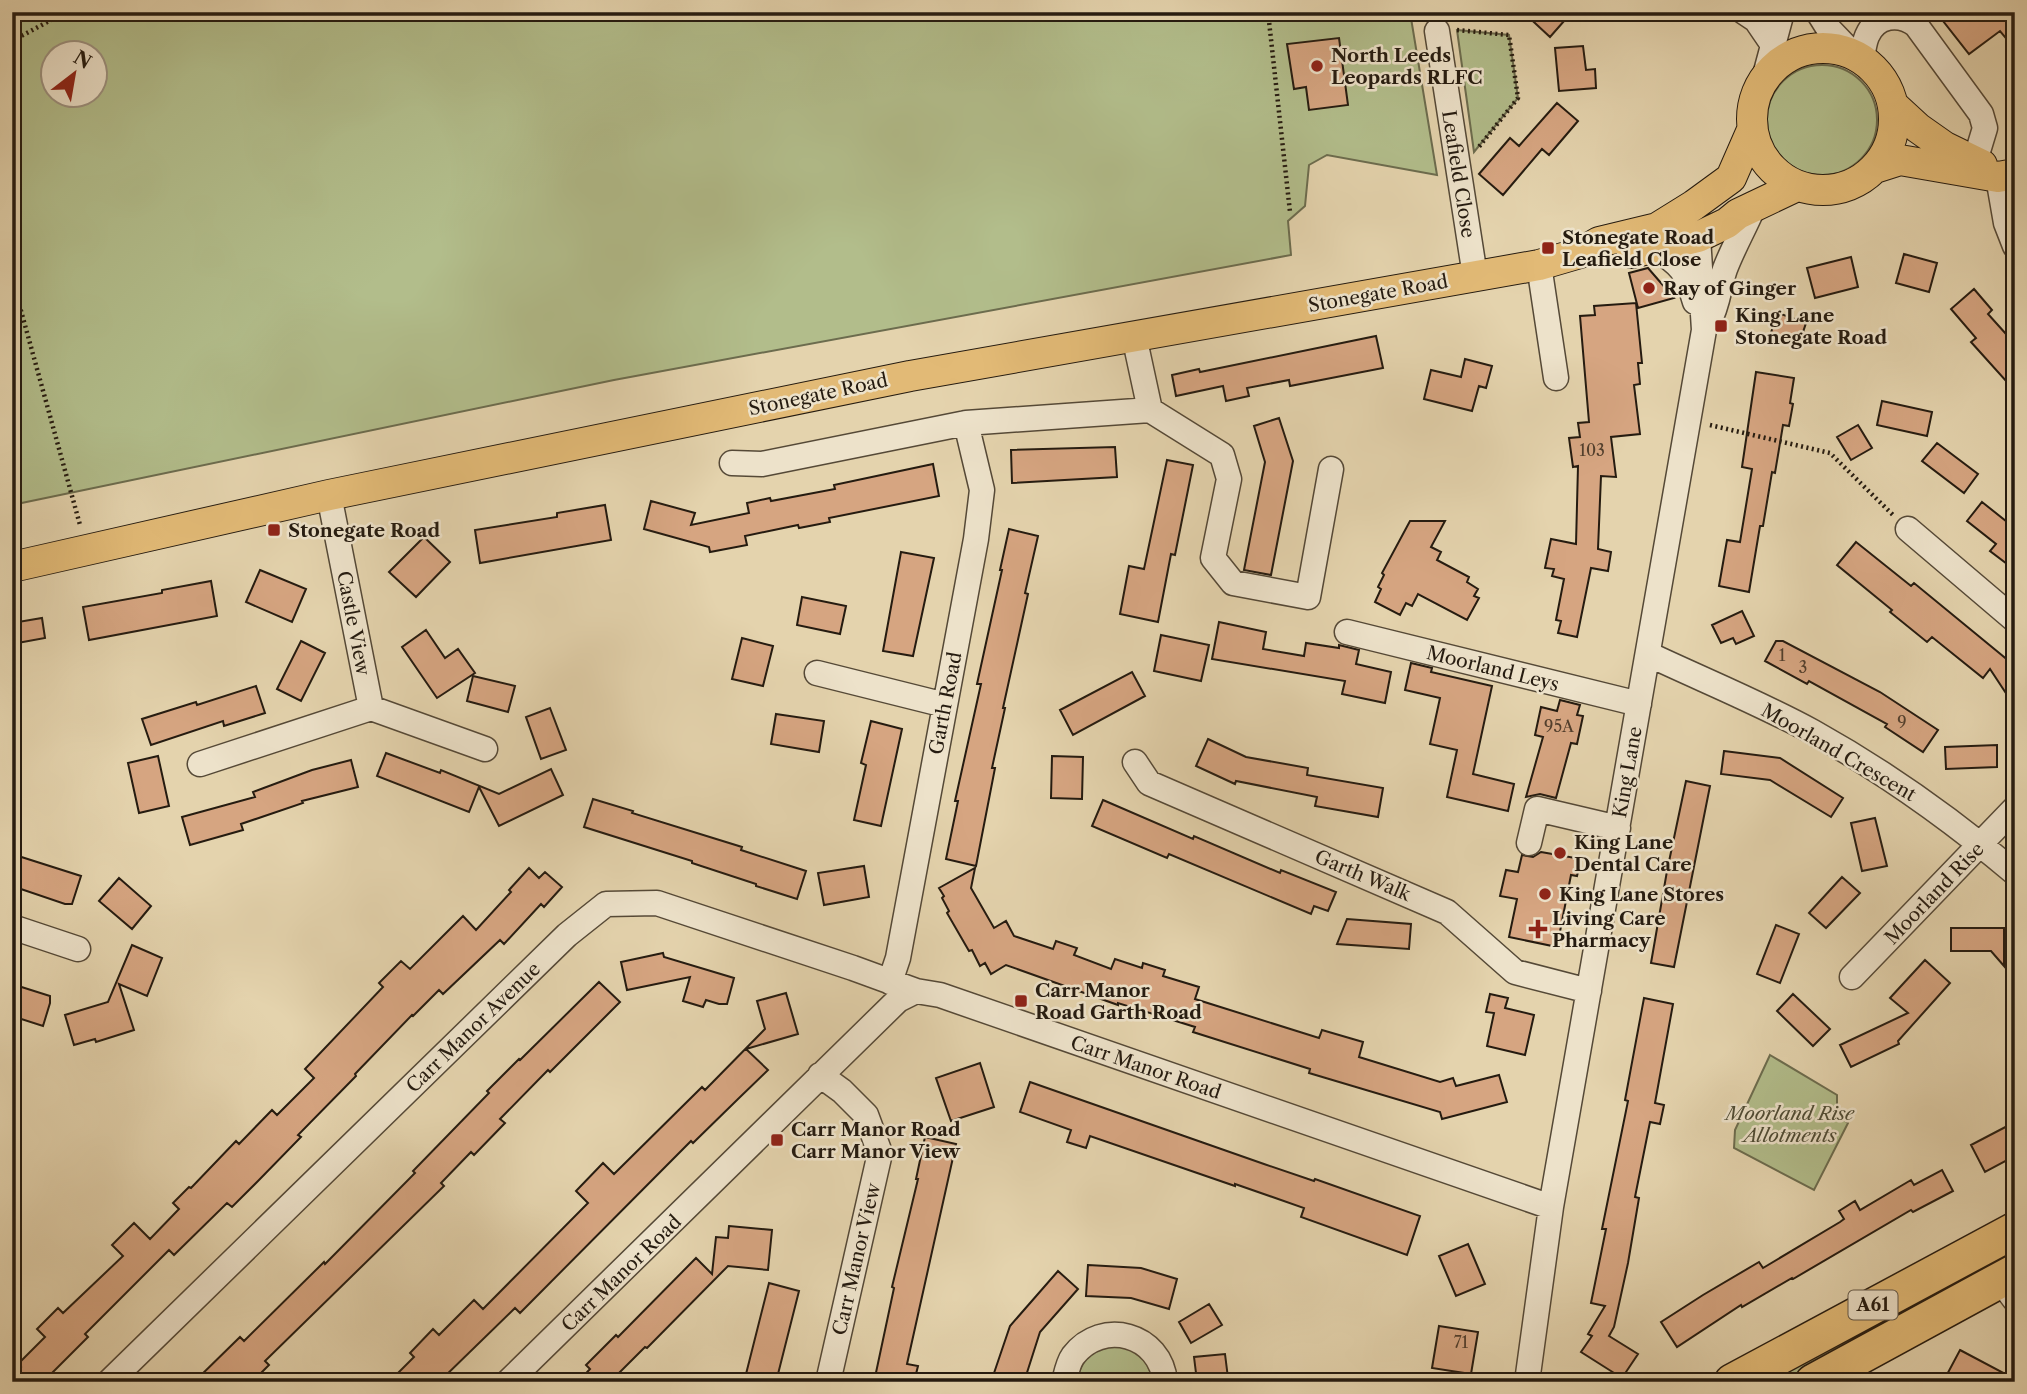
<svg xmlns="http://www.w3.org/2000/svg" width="2027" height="1394" viewBox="0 0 2027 1394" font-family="'Libre Caslon Text',serif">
  <rect width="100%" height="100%" fill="#e4d3ad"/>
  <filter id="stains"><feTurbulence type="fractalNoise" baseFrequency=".00286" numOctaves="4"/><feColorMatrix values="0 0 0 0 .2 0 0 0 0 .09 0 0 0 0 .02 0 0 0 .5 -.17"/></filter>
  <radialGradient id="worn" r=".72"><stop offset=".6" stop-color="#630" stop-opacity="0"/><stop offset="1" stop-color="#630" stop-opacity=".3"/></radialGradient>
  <path fill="#b2bd8b" stroke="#6c6c4e" stroke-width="2" fill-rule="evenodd" d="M12 12H1410L1437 175 1327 155 1309 165 1305 206 1288 221 1291 255 614 380 12 505ZM52 52H94V94H52Z
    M1457 30 1509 35 1518 98 1474 152Z
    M1767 120a55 55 0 1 1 110 0a55 55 0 1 1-110 0Z
    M1770 1055 1837 1095V1115L1848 1123 1814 1190 1734 1148 1735 1130Z
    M2015 1243V1258L1785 1382H1761Z
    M1124 1345 1143 1356 1155 1382H1075C1086 1352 1092 1347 1124 1345Z"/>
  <path fill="#d6a581" stroke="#251b10" stroke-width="2" d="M1523 12H1572L1550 37Z
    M1936 12H2015V49L2000 31 1969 54Z
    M1339 38 1348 105 1309 110 1306 87 1294 89 1287 44Z
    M1583 46 1586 70 1595 69 1596 88 1559 91 1555 48Z
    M1557 103 1578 121 1549 155 1542 149 1503 195 1479 174 1510 138 1519 146Z
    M1904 254 1937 263 1929 292 1896 283Z
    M1851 257 1858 287 1815 298 1807 268Z
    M1648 268 1674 298 1638 308 1629 273Z
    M1974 289 1992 310 1988 314 2015 344V391L1971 342 1976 338 1951 309Z
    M1636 303 1642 363H1638L1640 384 1634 385 1640 434 1611 437 1616 477 1601 476 1598 549 1611 552 1608 571 1591 568 1577 637 1558 633 1561 621 1556 620 1564 579 1552 576 1554 569 1545 568 1551 539 1576 544 1578 466 1573 467 1569 438 1580 437 1578 423 1589 422 1580 316 1595 315 1594 306Z
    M1778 313 1806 323 1798 347 1769 338Z
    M1376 336 1383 368 1290 386 1289 380 1247 388 1249 396 1226 401 1223 386 1176 396 1172 375 1199 369 1200 372Z
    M1465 359 1492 366 1486 388 1479 386 1472 411 1424 399 1431 370 1461 377Z
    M1756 372 1794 378 1790 403 1793 404 1789 426 1783 425 1775 473 1772 472 1763 526H1760L1749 592 1719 586 1727 540 1740 542 1752 469 1742 467Z
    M1882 401 1932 412 1927 436 1877 425Z
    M1279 418 1293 461 1271 575 1244 570 1265 462 1254 426Z
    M1858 425 1872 448 1851 460 1837 437Z
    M1937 443 1978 474 1964 493 1922 461Z
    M1115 447 1117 477 1012 483 1011 450Z
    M1167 460 1193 465 1175 555 1171 554 1158 622 1120 614 1129 566 1144 569Z
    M933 464 939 496 829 518 830 522 799 528 798 525 745 536 747 545 710 552 709 547 644 529 651 501 695 513 691 525 749 513 747 503 770 498 771 501 835 489 834 485Z
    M1982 502 2011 525 2015 520V570L1990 551 1996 544 1967 521Z
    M605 505 611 540 480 563 475 530 557 517V513Z
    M1410 521H1445L1431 547 1441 552 1437 560 1469 577 1467 582 1478 589 1474 596 1479 598 1467 620 1418 594 1412 606 1406 603 1400 615 1375 602 1381 589 1378 587 1384 575 1382 573Z
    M1009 529 1038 536 1025 593 1028 594 1003 708H1005L992 768H995L976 866 946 859 958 801H955L981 684H977L1002 570H1000Z
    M424 537 450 562 416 597 389 572Z
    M1856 542 1911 586 1914 583 2015 666V707L1990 669 1983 678 1932 637 1927 642 1890 612 1892 610 1837 565Z
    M901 552 934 558 913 656 883 651Z
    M260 570 306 589 292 622 246 602Z
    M211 581 217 616 89 640 83 607 162 593V590Z
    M802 597 846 606 840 634 797 625Z
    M1742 611 1754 636 1736 644 1733 638 1721 643 1712 625Z
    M42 618 45 638 12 644V623Z
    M1219 622 1266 632 1263 649 1304 656 1306 643 1339 648V645L1359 650 1356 664 1391 672 1385 703 1342 694 1345 681 1212 659Z
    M426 630 445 658 458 649 475 673 437 698 402 647Z
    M1161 635 1209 645 1201 681 1154 671Z
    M742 638 773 646 763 686 732 679Z
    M301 641 325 653 301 701 277 689Z
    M1776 641H1783L1880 692 1938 730 1923 752 1885 727 1887 724 1809 681 1807 684 1765 661Z
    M1411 663 1432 668 1431 672 1492 686 1473 774 1514 784 1508 811 1447 797 1457 750 1430 744 1440 698 1405 690Z
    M1132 672 1145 696 1073 735 1060 710Z
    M473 676 515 686 508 712 467 701Z
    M256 686 265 713 224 726 223 721 151 745 142 719 196 702 197 705Z
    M1560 700 1580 705 1577 715 1583 716 1577 744 1571 743 1556 798 1540 794 1526 797 1543 737 1535 735 1541 707 1557 711Z
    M550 708 566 750 541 759 526 717Z
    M776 714 824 721 819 752 771 744Z
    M871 721 902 729 881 826 854 820 866 765 861 763Z
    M1208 739 1246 757 1308 768 1307 775 1383 788 1378 817 1315 806 1317 797 1236 781 1235 784 1196 766Z
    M1997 745V767L1946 769 1945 747Z
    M1724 751 1780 758 1843 798 1831 817 1770 780 1721 774Z
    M386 753 440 773 441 770 499 794 551 769 563 795 499 826 479 787 469 812 377 776Z
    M158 756 169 806 139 813 128 763Z
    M1052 756 1083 757 1082 799 1051 798Z
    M351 760 358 787 302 801 303 803 241 824 243 830 190 845 182 817 255 797 253 792 312 770Z
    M1686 781 1710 786 1674 967 1651 963 1667 871Z
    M593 799 633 811 632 813 742 847 741 850 806 871 797 899 756 886V884L692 863V861L584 827Z
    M1103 800 1193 839 1194 836 1280 873 1281 870 1336 892 1328 911 1314 906 1311 914 1169 854 1167 858 1092 826Z
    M1875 818 1887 866 1862 871 1851 823Z
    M1541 852 1581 859 1577 876 1571 875 1557 947 1509 937 1517 899 1500 896 1506 870 1518 872 1522 855 1533 857Z
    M12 854 81 876 72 904H65L12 886Z
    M864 866 869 897 824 905 818 873Z
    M529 868 539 878 545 872 562 887 544 907 541 904 504 944 500 940 443 994 439 990 413 1016 412 1015 355 1074 356 1076 298 1135 301 1137 258 1181 232 1207 227 1203 174 1255 169 1250 85 1334 88 1337 43 1382H12V1377L21 1367 18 1364 45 1337 37 1329 58 1308 63 1313 123 1256 112 1245 134 1223 150 1239 179 1209 173 1203 189 1187 191 1188 236 1141 239 1144 272 1110 277 1115 314 1078 305 1069 383 987 379 983 401 961 410 969 463 916 476 930 511 892 509 890Z
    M975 868 971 888 994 928 1006 921 1014 936 1053 949 1056 941 1077 948 1074 955 1111 969 1115 959 1142 968 1143 963 1165 970 1163 976 1199 987 1195 999 1319 1038 1322 1030 1363 1042 1359 1057 1440 1082 1453 1078 1456 1086 1499 1075 1507 1102 1442 1119 1440 1112 1309 1073 1310 1069 1193 1032 1195 1027 1118 1003V1005L1006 965 991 974 985 963 980 966 972 950 969 951 947 913 949 911 942 898 944 896 939 888Z
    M1842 877 1860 893 1826 928 1809 913Z
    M119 878 151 906 132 929 99 901Z
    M1347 919 1411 924 1409 949 1337 944Z
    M1776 925 1799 934 1780 983 1757 974Z
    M1951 928H2004V966L1991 951H1951Z
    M132 945 162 958 147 996 119 984 134 1030 96 1042 95 1039 74 1045 65 1015 108 1002Z
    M663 953 664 957 734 978 727 1004H719L706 1000 703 1007 683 1001 690 977 627 990 621 962Z
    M1925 960 1950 983 1898 1041 1899 1044 1851 1067 1840 1045 1908 1013 1890 998Z
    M599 982 620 1002 550 1072 548 1070 500 1119 505 1123 474 1155 471 1152 441 1183 444 1186 265 1361 269 1365 252 1382H194L240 1337 244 1341 324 1262 325 1264 415 1173 413 1171 489 1093 487 1091 519 1059 520 1060Z
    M12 984 50 996V1003L43 1026 12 1016Z
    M786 993 798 1034 746 1049 768 1070 737 1100 693 1143 691 1141 520 1313 515 1308 439 1382H389L414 1357 410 1353 433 1329 439 1335 474 1300 483 1309 588 1203 576 1191 603 1163 614 1174 702 1087 705 1090 765 1029 757 1001Z
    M1490 994 1508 998 1505 1008 1534 1015 1525 1055 1487 1046 1494 1013 1486 1012Z
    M1793 994 1830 1029 1813 1046 1777 1011Z
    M1644 998 1673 1004 1655 1103 1664 1105 1660 1124 1650 1122 1635 1197 1639 1198 1628 1263 1614 1327 1609 1336 1638 1354 1622 1378 1581 1352 1592 1336 1588 1334 1605 1306 1591 1303 1606 1229H1602L1628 1101 1625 1100Z
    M980 1063 994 1107 951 1121 936 1078Z
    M1030 1082 1264 1164 1314 1181 1315 1179 1420 1216 1407 1255 1301 1217 1304 1208 1235 1184V1186L1090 1136 1086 1148 1067 1142 1071 1130 1020 1112Z
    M2015 1122V1156L1985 1172 1971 1145Z
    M925 1137 956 1144 907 1364 918 1366 914 1382H874L894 1288 892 1287 918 1179H916Z
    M1942 1170 1953 1191 1913 1212 1911 1210 1793 1279 1792 1278 1742 1307 1741 1305 1677 1347 1661 1322 1703 1295 1759 1262 1763 1268 1840 1222 1844 1219 1839 1211 1855 1201 1860 1210 1911 1180 1914 1185Z
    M729 1226 772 1230 768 1270 728 1266 647 1348 645 1347 610 1382H578L590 1369 586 1365 616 1335 618 1337 696 1258 712 1274 716 1237 728 1238Z
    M1468 1244 1485 1284 1456 1296 1439 1256Z
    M1088 1265 1141 1268 1177 1279 1169 1309 1131 1298 1086 1296Z
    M1058 1271 1078 1289 1040 1332 1024 1382H1011L993 1376 1010 1326Z
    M769 1283 799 1291 776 1382H760L745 1378Z
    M1209 1304 1222 1325 1191 1343 1179 1322Z
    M1439 1326 1478 1332 1471 1374 1432 1368Z
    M1960 1350 2015 1379V1382H1943Z
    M1225 1354 1228 1378 1197 1381 1194 1357Z"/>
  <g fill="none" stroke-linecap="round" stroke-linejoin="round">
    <g stroke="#554937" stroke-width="27">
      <path id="minor" d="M1744 12 1756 20 1773 45
        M1818 12 1828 28 1854 55
        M1437 31 1475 276
        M1862 60C1863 52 1864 43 1867 36 1876 15 1899 12 1916 25L1981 114 1985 128 1975 161
        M1764 79 1782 12
        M1998 177 2006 223 2015 246
        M1654 248C1682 265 1686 271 1695 302
        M1539 265 1556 378
        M1709 321C1718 306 1719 286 1725 269 1733 248 1744 229 1753 208
        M1150 410 1222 455 1229 479 1213 558 1233 583 1308 597 1331 469
        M732 463 762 464 966 423 1150 410 1134 336
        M329 495 371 708
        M1908 529 2015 620
        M1347 632 1639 704
        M1648 654C1703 680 1760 703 1813 732 1885 772 1952 820 2015 873
        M817 673 945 705
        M1135 762 1149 783 1447 912 1515 972 1589 991
        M200 764 371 708 485 749
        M1529 843 1537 809 1618 828
        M12 927 78 949
        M1852 977 2015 808
        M890 982 898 958 976 539 982 490 966 423
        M820 1075 842 1091 866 1115 880 1153 828 1382
        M2000 1280 2015 1300
        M109 1382 567 935 606 904 657 903 853 968 916 991
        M508 1382 898 1000 916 991 940 995 1551 1207
        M1064 1382C1066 1374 1068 1363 1073 1356 1102 1318 1161 1334 1165 1382
        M1527 1382 1551 1207 1704 330 1698 237"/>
    </g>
    <g stroke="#251b10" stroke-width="32">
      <path id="major" d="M1752 119a71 71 0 1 1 142 0a71 71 0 1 1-142 0Z
        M1893 105 1918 128 1945 147 1982 165
        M1875 168 1900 160 1998 177 2015 174
        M1632 253 1698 237 1727 223 1738 214 1797 186
        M12 567 329 495 910 376 1539 265 1580 253 1599 242 1657 228 1694 205 1731 178 1752 130"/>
    </g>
    <g stroke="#251b10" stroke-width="38">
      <path id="highway" d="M1732 1382 2015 1230
        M1813 1382 2015 1272"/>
    </g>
    <path stroke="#251b10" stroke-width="4.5" stroke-dasharray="2 3.5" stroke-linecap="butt" d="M1268 12 1290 212
      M1410 12 1420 20
      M1457 30 1509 35 1518 98 1478 148
      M12 41 66 12
      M12 278 80 525
      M1710 425 1830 453 1893 515"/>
    <use href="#minor" stroke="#ede2ca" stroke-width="24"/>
    <use href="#major" stroke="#e2ba76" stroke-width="30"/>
    <use href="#highway" stroke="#e2ba76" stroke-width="35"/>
  </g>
  <g fill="#8f2418" stroke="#ede2ca" stroke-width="2.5">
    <circle cx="1317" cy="66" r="7"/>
    <rect x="1541" y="241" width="14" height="14" rx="3.5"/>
    <circle cx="1649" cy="288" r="7"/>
    <rect x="1714" y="319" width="14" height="14" rx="3.5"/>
    <rect x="267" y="523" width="14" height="14" rx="3.5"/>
    <circle cx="1560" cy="853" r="7"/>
    <circle cx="1545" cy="894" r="7"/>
    <path d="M1534.5 918.5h7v7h7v7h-7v7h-7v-7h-7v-7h7z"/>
    <rect x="1014" y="994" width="14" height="14" rx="3.5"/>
    <rect x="770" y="1133" width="14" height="14" rx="3.5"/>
  </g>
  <g text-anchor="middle" stroke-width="5" stroke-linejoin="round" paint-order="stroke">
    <g font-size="16" fill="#513e2c">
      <text x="1592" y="456">103</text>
      <text x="1782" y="661">1</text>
      <text x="1803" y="673">3</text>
      <text x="1902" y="728">9</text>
      <text x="1559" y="732">95A</text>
      <text x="1461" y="1348">71</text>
    </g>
    <rect fill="#ede2ca" stroke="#615748" stroke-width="2" x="1848.5" y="1290.5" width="49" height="29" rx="5"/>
    <g font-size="18" font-weight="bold" fill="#251b10">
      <text x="1873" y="1311">A61</text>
    </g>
    <g font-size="19" font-weight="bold" fill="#251b10" stroke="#ede2ca" text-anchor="start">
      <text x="1331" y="62">North Leeds<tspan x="1331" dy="22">Leopards RLFC</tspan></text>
      <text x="1562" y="244">Stonegate Road<tspan x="1562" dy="22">Leafield Close</tspan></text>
      <text x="1663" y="295">Ray of Ginger</text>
      <text x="1735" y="322">King Lane<tspan x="1735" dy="22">Stonegate Road</tspan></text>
      <text x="288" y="537">Stonegate Road</text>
      <text x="1574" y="849">King Lane<tspan x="1574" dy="22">Dental Care</tspan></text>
      <text x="1559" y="901">King Lane Stores</text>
      <text x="1552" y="925">Living Care<tspan x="1552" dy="22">Pharmacy</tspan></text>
      <text x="1035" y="997">Carr Manor<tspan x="1035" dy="22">Road Garth Road</tspan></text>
      <text x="791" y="1136">Carr Manor Road<tspan x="791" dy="22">Carr Manor View</tspan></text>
    </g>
    <g font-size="19" fill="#251b10" stroke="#ede2ca">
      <text transform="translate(1459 174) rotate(81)" y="7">Leafield Close</text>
      <text transform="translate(1378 293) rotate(-10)" y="7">Stonegate Road</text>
      <text transform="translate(818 394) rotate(-12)" y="7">Stonegate Road</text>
      <text transform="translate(354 623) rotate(79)" y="7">Castle View</text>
      <text transform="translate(1493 668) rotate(14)" y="7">Moorland Leys</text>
      <text transform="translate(945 703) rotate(-79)" y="7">Garth Road</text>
      <text transform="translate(1839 752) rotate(30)" y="7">Moorland Crescent</text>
      <text transform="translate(1627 772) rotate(-80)" y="7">King Lane</text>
      <text transform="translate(1363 875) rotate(23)" y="7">Garth Walk</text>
      <text transform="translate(1934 893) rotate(-46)" y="7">Moorland Rise</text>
      <text transform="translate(473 1027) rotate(-44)" y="7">Carr Manor Avenue</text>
      <text transform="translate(1146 1067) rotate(19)" y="7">Carr Manor Road</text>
      <text transform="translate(856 1259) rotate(-77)" y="7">Carr Manor View</text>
      <text transform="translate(621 1273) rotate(-44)" y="7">Carr Manor Road</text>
    </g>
    <g font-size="19" font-style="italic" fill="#4f4c35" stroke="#ede2ca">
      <text x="1790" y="1120">Moorland Rise<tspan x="1790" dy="22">Allotments</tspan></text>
    </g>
  </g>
  <rect width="2027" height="1394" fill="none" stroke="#e4d3ad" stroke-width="42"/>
  <rect x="14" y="14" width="1999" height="1366" fill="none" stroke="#251b10" stroke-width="3.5"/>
  <rect x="21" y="21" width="1985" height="1352" fill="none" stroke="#251b10" stroke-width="2"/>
  <g transform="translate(74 74) rotate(31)"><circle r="33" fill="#ede2ca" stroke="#9d9280" stroke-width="2"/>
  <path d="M0-5L12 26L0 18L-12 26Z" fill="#8f2418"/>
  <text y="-10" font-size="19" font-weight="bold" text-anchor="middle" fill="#251b10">N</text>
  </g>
  <rect width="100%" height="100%" filter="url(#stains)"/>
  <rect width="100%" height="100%" fill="url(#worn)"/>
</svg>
